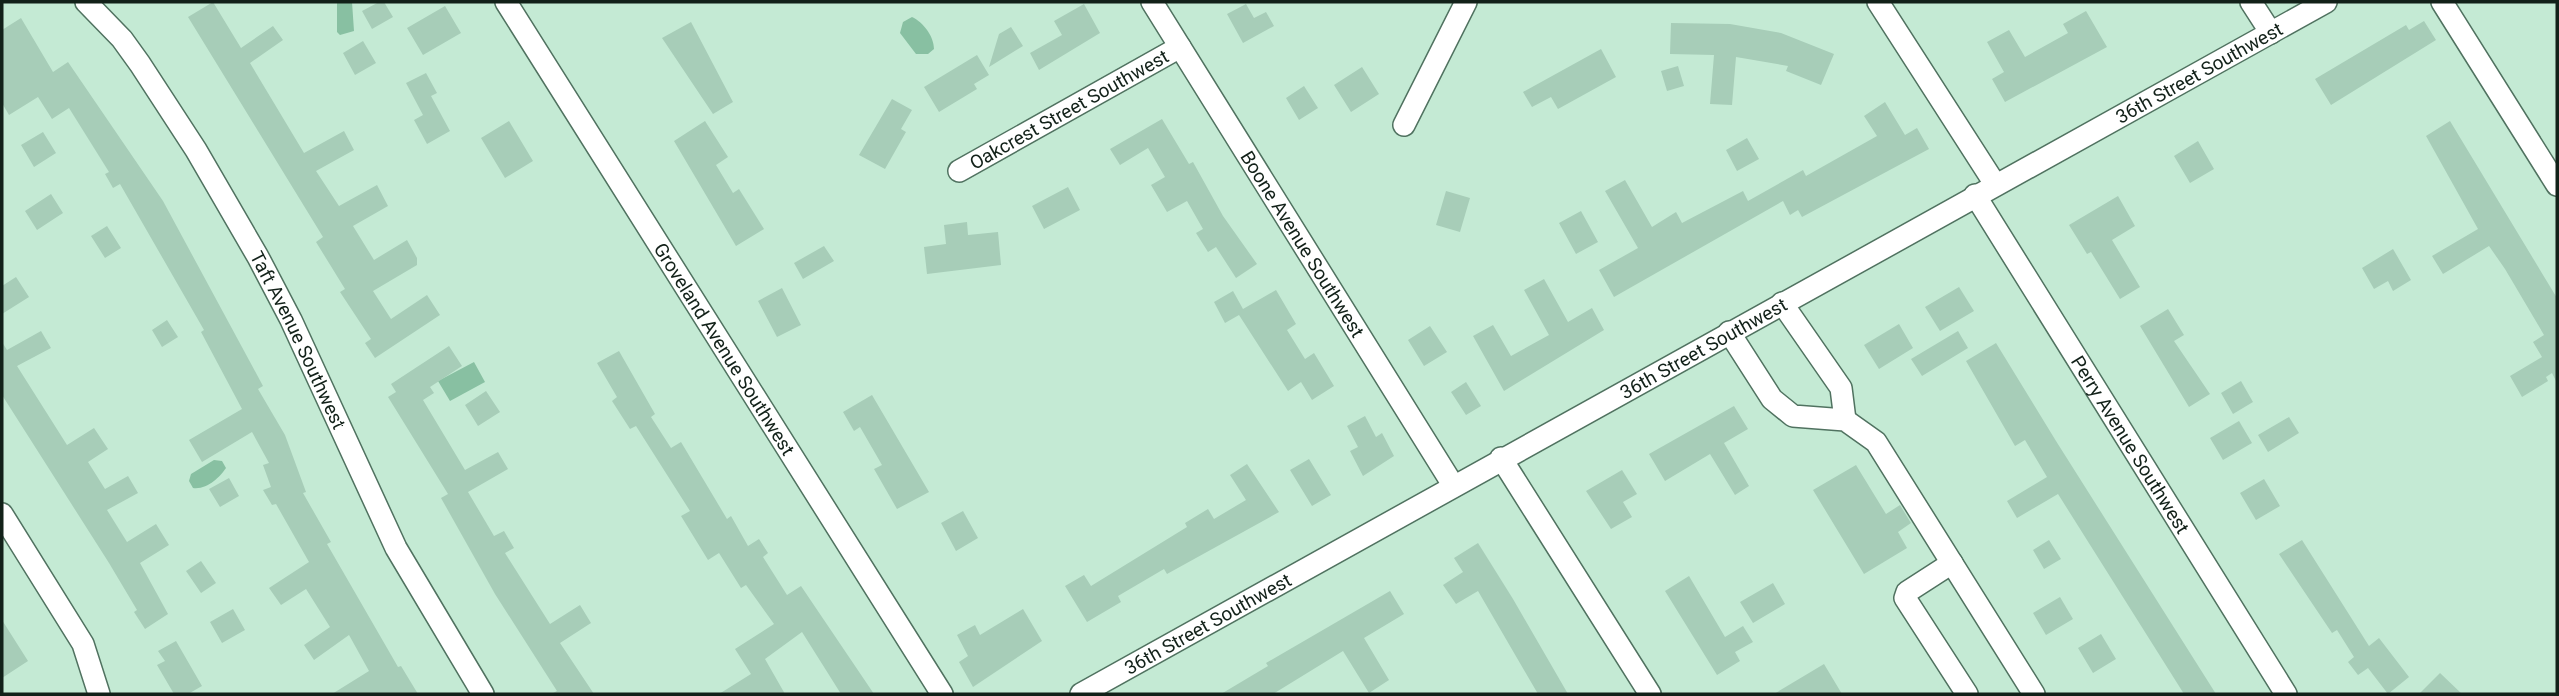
<svg xmlns="http://www.w3.org/2000/svg" width="2559" height="696" viewBox="0 0 2559 696" font-family="Roboto,sans-serif">
  <rect width="100%" height="100%" fill="#c4ead4"/>
  <path fill="#88c0a2" d="M352 2 354 31 340 35 337 32V3Z
    M912 17C923 22 934 36 934 49L928 54H916L900 33 903 22Z
    M474 362 485 382 450 401 438 381Z
    M214 460 222 461 226 468C220 477 207 490 193 488L189 481 191 474Z"/>
  <path fill="#a7cdb8" d="M213 2 241 48 273 26 283 40 250 63 304 153 344 131 354 150 316 171 339 206 377 185 388 206 353 226 374 260 407 240 417 258V265L373 291 391 319 427 295 440 315 375 358 365 343 371 339 340 292 345 289 316 242 323 237 188 17Z
    M379 2H384L393 17 372 29 362 11Z
    M1084 4 1100 33 1039 70 1030 53 1062 35 1054 21Z
    M1246 4 1254 18 1266 12 1274 26 1243 43 1227 14Z
    M445 6 461 33 423 55 407 28Z
    M2086 11 2107 47 2005 102 1992 79 2004 72 1987 42 2009 30 2025 57 2068 33 2063 24Z
    M21 18 53 72 68 62 163 201 263 386 258 389 285 435 306 492 303 493 331 542 327 544 398 667 401 666 418 694H332L369 671 349 635 314 660 304 645 330 627 306 589 281 605 269 588 309 562 276 504 272 505 263 490 271 487 263 465 269 463 252 432 202 462 189 440 242 409 201 332 204 330 120 184 113 188 105 174 109 172 69 108 52 119 38 97 9 115 2 103V30Z
    M2424 21 2436 40 2331 105 2315 79 2406 25 2409 30Z
    M691 22 733 102 713 114 662 38Z
    M1671 23 1730 24 1781 33 1834 54 1821 85 1786 71 1788 66 1736 57 1732 105 1710 104 1714 55 1670 54Z
    M1011 27 1023 46 989 67 999 34Z
    M363 41 376 63 355 75 343 53Z
    M1601 49 1616 77 1558 109 1551 97 1532 107 1523 92Z
    M977 55 989 75 974 84 977 89 939 112 924 87Z
    M1678 66 1684 86 1667 91 1661 71Z
    M1362 67 1379 94 1351 112 1334 85Z
    M426 73 437 93 431 96 450 131 427 144 414 120 423 115 406 83Z
    M1304 86 1318 108 1299 120 1286 98Z
    M892 99 912 110 901 129 906 132 885 169 859 155Z
    M1885 102 1905 135 1917 128 1929 149 1802 217 1798 210 1790 215 1783 201 1614 297 1599 270 1638 248 1605 191 1625 180 1652 227 1676 212 1682 223 1743 191 1748 201 1803 170 1806 176 1877 136 1864 116Z
    M1162 119 1189 164 1193 162 1223 216 1257 264 1236 278 1216 247 1208 252 1196 233 1203 229 1187 201 1167 212 1151 185 1165 177 1148 148 1120 165 1110 149Z
    M509 121 533 161 505 178 481 138Z
    M705 121 728 157 716 165 733 193 739 189 764 229 736 246 674 141Z
    M2450 121 2557 298V383L2552 373 2546 377 2548 381 2522 397 2510 376 2542 357 2533 342 2544 335 2505 269 2489 246 2443 274 2432 256 2478 229 2426 136Z
    M43 132 56 153 34 167 21 145Z
    M1747 138 1759 159 1737 171 1726 150Z
    M2198 141 2214 169 2190 183 2174 156Z
    M1068 187 1080 210 1044 229 1032 206Z
    M1446 191 1470 198 1460 232 1436 225Z
    M51 194 63 213 37 230 25 211Z
    M2118 196 2135 226 2112 240 2140 287 2120 299 2091 252 2087 254 2069 225Z
    M1581 211 1598 242 1576 254 1559 223Z
    M967 222 968 235 998 232 1001 265 927 274 924 247 946 244 944 225Z
    M107 226 121 248 105 258 91 236Z
    M824 246 834 261 803 279 794 263Z
    M2393 249 2411 280 2393 291 2388 281 2374 289 2362 268Z
    M16 277 29 297 2 314V286Z
    M1544 279 1568 322 1592 308 1604 330 1504 391 1473 336 1493 325 1511 356 1549 335 1524 290Z
    M1959 287 1974 311 1940 331 1925 307Z
    M782 288 801 325 777 337 758 301Z
    M1276 290 1296 324 1287 330 1305 359 1314 353 1334 386 1312 400 1301 382 1288 391 1239 315 1225 323 1214 302 1233 291 1243 309Z
    M2168 309 2184 335 2174 341 2210 394 2189 407 2140 326Z
    M167 320 178 337 162 347 152 330Z
    M1899 324 1913 348 1879 369 1864 345Z
    M1430 326 1447 352 1424 366 1408 340Z
    M41 331 51 348 17 366 67 445 94 428 108 449 88 462 105 489 128 476 138 493 107 510 127 542 156 524 169 545 140 563 168 614 145 629 134 612 137 610 109 563 2 395V342L7 350Z
    M1958 331 1968 348 1922 376 1911 359Z
    M1996 343 2056 441 2216 694H2184L2058 494 2017 518 2007 501 2047 477 2025 440 2015 446 1966 361Z
    M449 346 462 366 430 387 434 393 423 400 465 470 498 452 508 469 468 492 494 536 504 531 514 548 505 553 550 624 580 605 591 623 560 643 594 694H551L557 691 495 594 441 498 448 494 388 397 396 392 391 384Z
    M619 351 655 414 651 417 671 448 681 442 727 519 731 516 748 546 759 539 768 553 763 557 787 595 801 586 874 694H841L802 632 765 659 785 694H719L751 674 735 649 774 624 746 585 741 588 719 553 708 560 681 516 690 511 636 426 630 429 612 401 617 397 597 363Z
    M2241 381 2253 402 2233 414 2221 393Z
    M1466 382 1481 406 1466 415 1451 392Z
    M486 391 500 412 478 426 465 405Z
    M872 395 929 492 897 509 874 469 882 465 860 427 854 431 843 412Z
    M1734 406 1748 429 1724 443 1749 486 1735 495 1710 454 1665 481 1649 454Z
    M1365 416 1376 437 1382 433 1394 456 1363 476 1350 451 1358 447 1347 426Z
    M2289 417 2299 433 2268 452 2258 435Z
    M2239 421 2252 443 2223 460 2210 438Z
    M1309 459 1331 495 1312 506 1290 470Z
    M1247 464 1279 512 1167 574 1164 569 1118 596 1121 602 1087 622 1065 586 1084 575 1091 586 1187 527 1185 523 1208 509 1214 519 1246 500 1230 475Z
    M1856 465 1886 514 1900 505 1911 523 1898 532 1907 548 1864 574 1813 490Z
    M1622 470 1637 494 1623 502 1632 517 1611 529 1586 491Z
    M229 478 239 496 220 507 209 489Z
    M2264 479 2280 506 2256 520 2240 493Z
    M963 511 978 538 956 551 941 523Z
    M2049 540 2061 559 2044 569 2033 550Z
    M2302 540 2369 646 2379 638 2409 677 2388 694 2368 668 2358 675 2348 662 2354 657 2337 630 2332 633 2279 554Z
    M1478 543 1513 599 1568 694H1538L1478 591 1456 604 1443 585 1463 572 1454 558Z
    M201 561 216 583 201 593 186 571Z
    M1689 576 1725 637 1743 626 1753 642 1735 652 1740 661 1717 675 1665 591Z
    M1773 583 1785 604 1753 623 1740 602Z
    M1390 591 1404 614 1364 638 1389 680 1369 693 1343 651 1273 694H1221L1268 666 1266 663Z
    M2060 597 2073 619 2046 635 2033 613Z
    M233 609 245 630 222 643 210 622Z
    M1023 609 1042 641 973 687 959 662 968 656 957 635 975 625 980 635Z
    M2 620 28 661 2 678Z
    M2101 634 2116 659 2093 673 2078 648Z
    M176 641 202 686 188 694H174L157 665 165 661 158 651Z
    M1824 664 1842 694H1774Z
    M2440 673 2462 694H2419Z"/>
  <g fill="none" stroke-linecap="round" stroke-linejoin="round">
    <g stroke="#507260" stroke-width="24">
      <g id="minor">
        <path id="s1" d="M86 2 122 39 140 64 196 150 258 257 291 320 396 548 483 694"/>
        <path id="s2" d="M506 2 942 694"/>
        <path id="s3" d="M1152 2 1453 485"/>
        <path d="M1878 2 1995 184"/>
        <path d="M2251 2 2271 33"/>
        <path d="M2442 2 2557 185"/>
        <path d="M1404 125 1466 2"/>
        <path id="s4" d="M959 171 1180 47"/>
        <path id="s5" d="M1975 195 2286 694"/>
        <path d="M1782 303 1841 388 1845 420"/>
        <path d="M1729 332 1772 399 1793 416 1845 420 1876 442 2034 694"/>
        <path d="M1501 458 1650 694"/>
        <path d="M2 514 83 644 99 694"/>
        <path d="M1952 563 1907 592 1905 598 1967 694"/>
        <path id="s6" d="M1081 694 2326 2"/>
      </g>
    </g>
    <use href="#minor" stroke="#fff" stroke-width="21"/>
  </g>
  <g text-anchor="middle" stroke-width="5" stroke-linejoin="round" paint-order="stroke">
    <g font-size="19" fill="#122119" stroke="#d1f7e1">
      <text dy="7" stroke="none"><textPath href="#s6" startOffset="1279">36th Street Southwest</textPath></text>
      <text dy="7" stroke="none"><textPath href="#s4" startOffset="126">Oakcrest Street Southwest</textPath></text>
      <text dy="7" stroke="none"><textPath href="#s3" startOffset="285">Boone Avenue Southwest</textPath></text>
      <text dy="7" stroke="none"><textPath href="#s1" startOffset="401">Taft Avenue Southwest</textPath></text>
      <text dy="7" stroke="none"><textPath href="#s6" startOffset="712">36th Street Southwest</textPath></text>
      <text dy="7" stroke="none"><textPath href="#s2" startOffset="410">Groveland Avenue Southwest</textPath></text>
      <text dy="7" stroke="none"><textPath href="#s5" startOffset="294">Perry Avenue Southwest</textPath></text>
      <text dy="7" stroke="none"><textPath href="#s6" startOffset="145">36th Street Southwest</textPath></text>
    </g>
  </g>
  <rect width="2559" height="696" fill="none" stroke="#122119" stroke-width="7"/>
</svg>
